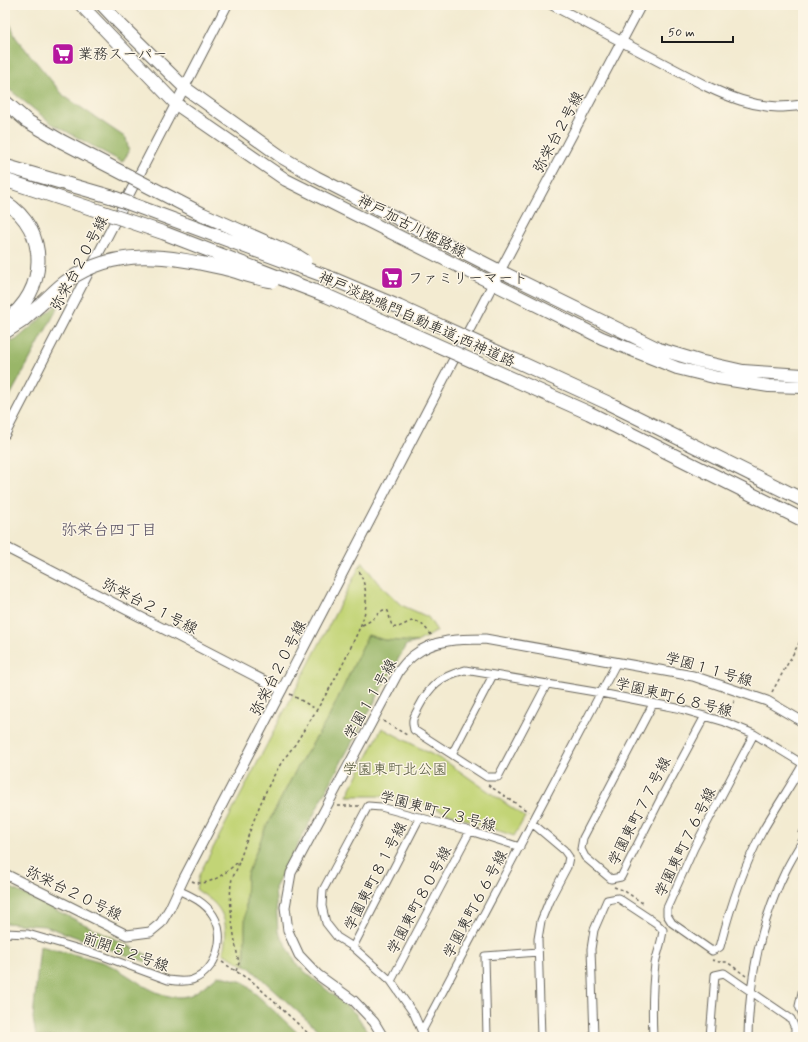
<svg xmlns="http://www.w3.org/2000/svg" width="808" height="1042" viewBox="0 0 808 1042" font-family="Mynerve,'Klee One',sans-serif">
  <rect width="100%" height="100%" fill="#fcf5e5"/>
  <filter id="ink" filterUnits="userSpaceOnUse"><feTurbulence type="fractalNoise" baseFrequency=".025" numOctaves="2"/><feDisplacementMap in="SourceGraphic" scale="8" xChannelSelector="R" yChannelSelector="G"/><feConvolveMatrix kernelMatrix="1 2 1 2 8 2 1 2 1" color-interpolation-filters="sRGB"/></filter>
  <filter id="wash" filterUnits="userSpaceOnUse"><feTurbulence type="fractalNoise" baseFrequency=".012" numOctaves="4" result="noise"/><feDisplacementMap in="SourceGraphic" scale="16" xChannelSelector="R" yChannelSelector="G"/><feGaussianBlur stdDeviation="0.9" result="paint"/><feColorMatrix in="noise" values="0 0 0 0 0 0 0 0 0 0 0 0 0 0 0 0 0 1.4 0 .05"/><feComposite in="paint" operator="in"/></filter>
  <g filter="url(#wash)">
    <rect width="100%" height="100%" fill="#f3ebd1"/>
    <path fill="#c2d476" stroke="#6f7849" d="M362 562 378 583 401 605 428 617 437 631 417 642 384 640 368 635 329 717 296 770 265 829 247 875 245 927V966L223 953C227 936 228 919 216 905 211 899 202 894 196 889L199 875Z
      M382 728 448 763 525 817 514 836 422 804 381 796H347Z"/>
    <path fill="#99b667" stroke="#5a6942" d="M5 13 17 39 64 96 126 138 129 152 122 162 51 123 5 86Z
      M62 300 5 405V344L16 340Z
      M368 635 384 640 417 642 406 645 344 757 275 888 278 931 298 966 356 1014 371 1037H323L320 1032 250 968 245 966V927L247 875 265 829 296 770 329 717Z
      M5 885 149 956V963L45 926 5 923Z
      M40 946C60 951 82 956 102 962 131 972 155 1003 188 996 195 994 212 980 219 975L243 982 302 1037H36L33 1018Z"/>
  </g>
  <g filter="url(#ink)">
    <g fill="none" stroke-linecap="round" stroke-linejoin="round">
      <g stroke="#67645b" stroke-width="9">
        <path id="minor" d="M547 684 498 777H487L414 730C411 718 414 717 419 707 431 684 440 677 465 670L601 693 677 708 725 722 754 734 803 764
          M653 704 583 838 581 849 585 857 611 879 621 877 662 796 705 716
          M754 734 694 848 667 908V915L672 923 712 951 720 947C730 908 743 868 762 832 775 809 790 787 803 764
          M452 754 493 675
          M532 823 564 850 569 857 567 867 549 901 541 921 538 939 541 1037
          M5 933 28 934 100 955 168 980C175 981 185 982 192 980 217 971 227 937 213 915 205 902 191 896 178 890
          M353 947 420 817
          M391 981 470 831
          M803 988 799 1006 803 1015
          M422 1031 617 662
          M424 1037 414 1014 391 981 353 947 337 937 326 923 322 906 323 890 368 806 381 807 470 831 520 847
          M487 1037 485 956 538 952
          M594 1037 591 949 594 930 607 900 618 898 656 923 663 930C662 942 657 953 655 964 652 988 652 1013 653 1037
          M710 1037 715 975 724 973 791 1019 795 1028V1037
          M748 1037C749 980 761 921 786 870 791 860 797 850 803 840"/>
      </g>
      <g stroke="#67645b" stroke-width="11">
        <path id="tertiary" d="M552 5 706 86C729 97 752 106 778 107 786 107 795 106 803 105
          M5 434 227 5
          M5 547 282 690
          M5 874 127 935 150 932 161 923 170 908 184 878 493 284 641 5
          M383 1037 374 1022 354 1001 318 975 299 955 288 931 285 907 291 873 399 671C403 666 408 659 414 655 434 639 460 639 485 639L693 676 767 701 803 722"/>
      </g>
      <g stroke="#67645b" stroke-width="14">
        <path id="primary" d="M81 5 176 104 286 180 602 338 677 368 718 378 769 386 803 387
          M102 5 118 22 185 88 283 158 316 177 500 271 659 349 699 361 743 371 803 375"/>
      </g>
      <g stroke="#67645b" stroke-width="15">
        <path id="motorway" d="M5 102 27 121 61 141
          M5 166 112 197
          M5 180 102 212
          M5 202C50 230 48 292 5 321
          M5 332 22 321 40 305"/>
      </g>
      <path stroke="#67645b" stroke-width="1.5" stroke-dasharray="3 3" stroke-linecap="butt" d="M362 625C373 621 375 616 383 610L388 611C390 617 390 623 393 627 399 628 403 625 409 622 419 617 427 630 432 636
        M772 692 803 636
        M290 694 316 709
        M728 714 735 700
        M383 721 407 735
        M488 785 529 812
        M338 806H360
        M798 833 803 825
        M192 881C208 889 228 871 239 861
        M614 887 623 890 644 904
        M712 960 719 962H727L746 976
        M222 962 254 983 312 1037
        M236 971 239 963C235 944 227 898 232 879 234 874 237 870 238 865 250 831 261 796 280 765 285 757 291 750 296 743 315 712 336 681 350 649 357 633 365 620 366 603 367 590 363 580 358 568"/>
      <use href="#minor" stroke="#fff" stroke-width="7"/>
      <use href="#tertiary" stroke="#fff" stroke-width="9"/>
      <use href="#primary" stroke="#fff" stroke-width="12"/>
      <use href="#motorway" stroke="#fff" stroke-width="13"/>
      <g stroke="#67645b" stroke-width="15" stroke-linecap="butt">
        <path id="motorway-bridge" d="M61 141 202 214 297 256 305 261
          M112 197 333 279 399 307 608 403 803 500
          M102 212 164 233 327 296 589 413 803 520
          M40 305C49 297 58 287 67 281 116 246 169 256 223 268 240 272 256 279 273 281"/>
      </g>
      <use href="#motorway-bridge" stroke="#fff" stroke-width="13"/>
    </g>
  </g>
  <defs>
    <g id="supermarket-square" transform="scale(1.15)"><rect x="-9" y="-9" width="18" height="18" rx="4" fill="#b5179e" stroke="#fcf5e5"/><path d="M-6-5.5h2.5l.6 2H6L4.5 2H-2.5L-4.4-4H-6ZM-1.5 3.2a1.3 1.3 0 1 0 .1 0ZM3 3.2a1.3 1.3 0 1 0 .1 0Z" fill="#fff"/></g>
  </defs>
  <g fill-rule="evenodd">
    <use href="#supermarket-square" x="63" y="54"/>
    <use href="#supermarket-square" x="392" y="278"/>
  </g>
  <g text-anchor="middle" stroke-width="3" stroke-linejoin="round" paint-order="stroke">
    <g font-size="15" fill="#1c1c1c" stroke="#fcf5e5" text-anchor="start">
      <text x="78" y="59">業務スーパー</text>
      <text x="408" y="283">ファミリーマート</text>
    </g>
    <g font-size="15" fill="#1c1c1c" stroke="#fcf5e5">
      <text transform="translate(558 132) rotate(-62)" y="5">弥栄台２号線</text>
      <text transform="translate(412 226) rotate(27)" y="5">神戸加古川姫路線</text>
      <text transform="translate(79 263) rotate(-62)" y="5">弥栄台２０号線</text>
      <text transform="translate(417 319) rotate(24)" y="5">神戸淡路鳴門自動車道;西神道路</text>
      <text transform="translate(150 606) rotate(27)" y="5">弥栄台２１号線</text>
      <text transform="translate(278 668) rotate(-63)" y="5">弥栄台２０号線</text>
      <text transform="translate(709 669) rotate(16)" y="5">学園１１号線</text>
      <text transform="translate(674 697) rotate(14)" y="5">学園東町６８号線</text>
      <text transform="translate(370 699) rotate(-60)" y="5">学園１１号線</text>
      <text transform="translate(438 811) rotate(15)" y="5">学園東町７３号線</text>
      <text transform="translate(639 811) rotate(-63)" y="5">学園東町７７号線</text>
      <text transform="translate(685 842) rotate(-64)" y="5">学園東町７６号線</text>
      <text transform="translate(375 876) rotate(-63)" y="5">学園東町８１号線</text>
      <text transform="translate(74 893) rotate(26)" y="5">弥栄台２０号線</text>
      <text transform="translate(419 900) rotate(-62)" y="5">学園東町８０号線</text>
      <text transform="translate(475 904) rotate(-62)" y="5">学園東町６６号線</text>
      <text transform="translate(126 952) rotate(19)" y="5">前開５２号線</text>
    </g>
    <g font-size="15" fill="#4e5337" stroke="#fcf5e5">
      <text x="395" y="774">学園東町北公園</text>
    </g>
    <g font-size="16" fill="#554e61" stroke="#fcf5e5">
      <text x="109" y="535">弥栄台四丁目</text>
    </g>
  </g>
  <rect width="808" height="1042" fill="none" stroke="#fcf5e5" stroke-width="20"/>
  <path d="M662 36v6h71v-6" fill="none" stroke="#1c1c1c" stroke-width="2"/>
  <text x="668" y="36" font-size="12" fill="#1c1c1c" stroke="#fcf5e5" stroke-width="3" paint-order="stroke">50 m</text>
</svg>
